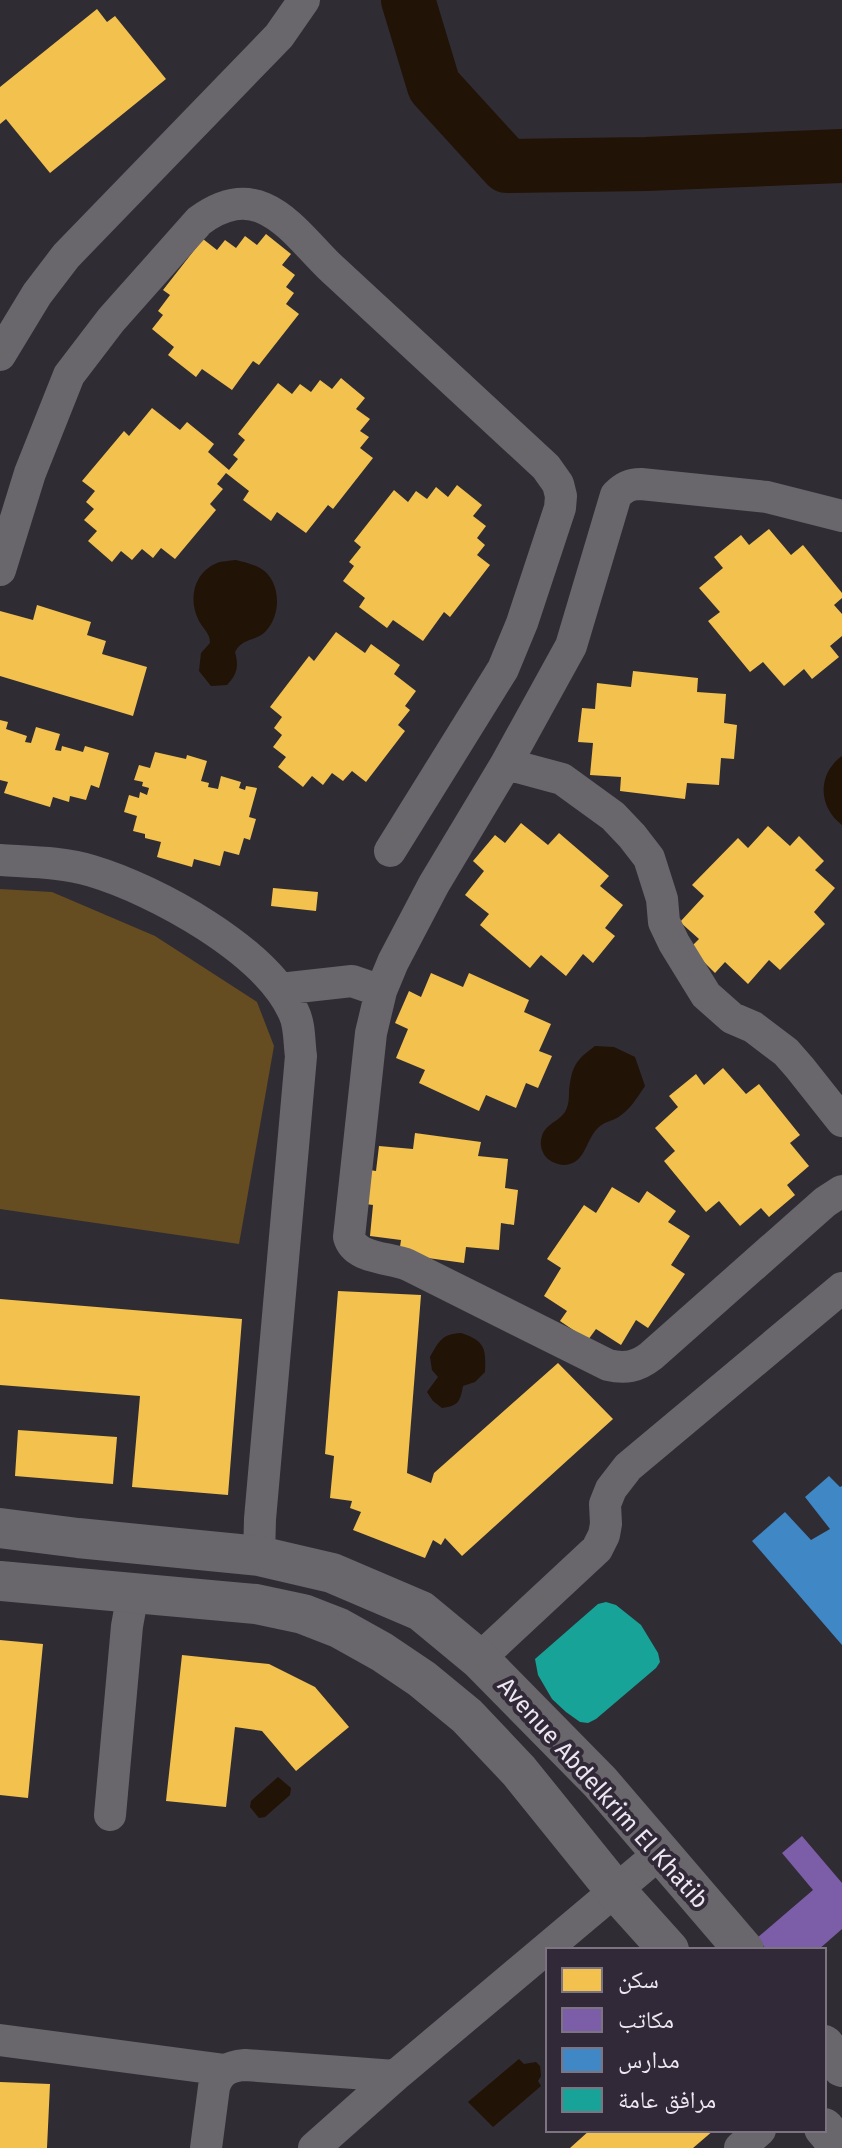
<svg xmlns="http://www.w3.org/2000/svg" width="842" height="2148" viewBox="0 0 842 2148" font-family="'Fira Sans','Noto Naskh Arabic',sans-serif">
  <rect width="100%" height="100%" fill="#302c34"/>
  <path fill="#654c21" d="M0 889 52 892 155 936 257 1002 274 1046 239 1244 0 1209Z"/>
  <path fill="#211305" d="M236 560C243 562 253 564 260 568 281 580 282 614 266 631 257 641 242 638 235 652 239 667 237 674 227 685L211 686 199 671 201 653 210 643C210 633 204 630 199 621 188 600 193 573 217 563 222 561 230 561 236 560Z
    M842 756V825C818 807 817 774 842 756Z
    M595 1046 614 1047 635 1057 645 1086C637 1098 629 1111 617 1118 611 1121 605 1122 600 1126 585 1138 587 1163 565 1165 560 1165 553 1163 548 1159 542 1154 539 1144 542 1136 546 1123 561 1121 566 1110 569 1104 569 1097 569 1091 572 1066 575 1061 595 1046Z
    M461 1333C485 1341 486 1348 485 1372L475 1382 463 1386C460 1401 459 1406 442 1408L433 1401 427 1392 438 1377 432 1370 430 1357C439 1341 442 1334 461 1333Z
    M278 1777 291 1788 290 1795 265 1817 259 1818 250 1807 251 1801Z
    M519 2059 524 2064 536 2062 540 2066 541 2076 538 2081 541 2086 493 2127 468 2102Z"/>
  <path fill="#f2c14e" d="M97 9 107 22 115 16 166 79 50 173 6 119 0 124V87Z
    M266 234 291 254 282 265 295 275 286 287 294 293 286 304 299 314 259 365 253 361 232 390 202 369 196 377 168 355 174 347 152 329 163 315 158 311 170 295 163 290 203 239 217 250 225 240 236 248 245 236 257 245Z
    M341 378 365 398 356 409 370 419 360 431 369 437 360 448 373 458 333 509 328 505 306 533 277 512 271 521 243 500 249 491 226 473 217 484 223 489 210 504 216 510 175 559 161 548 153 558 142 549 132 560 121 551 112 562 88 541 97 531 84 520 94 509 86 502 95 491 82 481 124 431 129 436 152 408 180 430 187 422 214 444 208 452 229 470 238 459 233 455 245 440 238 434 278 383 292 394 300 384 311 392 320 380 332 389Z
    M457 485 482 505 473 516 486 526 477 538 485 545 477 555 490 565 450 617 444 612 423 641 393 620 387 628 359 607 365 598 343 581 354 566 349 562 361 547 354 541 394 490 408 502 416 491 427 499 436 487 448 497Z
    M769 529 791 555 803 545 842 593V598L834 605 842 614V636L830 646 839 657 812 679 804 669 784 686 763 662 750 672 708 621 720 612 699 588 723 568 714 557 741 535 749 545Z
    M37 605 91 622 87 635 106 641 102 654 147 667 133 716 0 676V611L33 620Z
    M336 632 365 653 371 644 400 665 394 674 416 691 405 706 410 710 398 725 405 731 366 782 352 771 343 781 332 773 323 785 312 776 303 787 278 767 286 757 273 747 282 735 274 728 282 717 270 707 309 656 314 661Z
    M633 671 698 678 697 692 726 694 724 723 737 725 734 759 721 758 719 785 687 783 685 799 620 791 621 777 590 775 593 743 578 742 582 708 595 709 597 683 631 687Z
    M0 720 8 722 6 729 27 736 25 742 31 743 36 727 60 734 55 750 61 751 62 746 83 752 85 746 109 753 99 788 91 785 86 800 70 796 69 802 53 797 50 807 4 793 8 782 0 780Z
    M155 752 186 759 187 755 207 761 201 781 209 783 208 787 218 789 221 776 241 782 239 788 245 790 246 786 257 788 249 817 256 819 250 840 244 838 239 855 224 851 220 866 194 859 192 867 157 857 161 842 145 838V834L133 831 137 816 124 812 129 795 139 798 140 792 147 795 149 788 142 786 143 782 134 780 139 765 150 768Z
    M521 823 548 845 559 833 609 876 600 886 623 905 605 928 615 936 593 963 583 954 566 976 541 955 530 968 480 925 489 914 465 895 484 871 473 861 495 835 505 843Z
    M768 826 790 846 799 836 824 861 815 870 835 888 814 912 825 924 780 970 769 960 748 984 725 962 715 973 690 948 699 939 680 922 704 896 692 885 738 838 748 848Z
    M273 888 318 892 316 911 271 906Z
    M431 973 463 987 469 973 529 1000 524 1012 551 1024 539 1051 552 1056 538 1088 526 1083 516 1108 486 1095 479 1111 419 1083 425 1070 396 1058 408 1029 395 1023 409 991 421 997Z
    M723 1068 746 1094 759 1084 800 1135 790 1143 809 1166 787 1185 795 1195 769 1217 761 1208 740 1226 719 1201 706 1212 664 1161 675 1151 655 1128 678 1107 669 1096 696 1074 704 1085Z
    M415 1133 481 1142 478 1156 508 1159 505 1188 518 1190 514 1225 501 1223 499 1250 466 1247 464 1263 399 1254 401 1240 370 1236 373 1205 358 1203 363 1169 376 1171 379 1146 413 1149Z
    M612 1187 639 1203 647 1191 676 1211 668 1222 690 1236 671 1265 685 1274 648 1328 636 1320 621 1345 596 1329 588 1340 560 1321 567 1311 544 1296 561 1268 547 1259 584 1205 596 1213Z
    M338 1291 421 1295 407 1473 431 1483 434 1473 558 1363 613 1419 462 1556 445 1538 441 1545 433 1540 425 1558 353 1530 361 1512 350 1508 352 1501 330 1498 334 1456 325 1454Z
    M0 1299 242 1319 228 1495 132 1487 140 1396 0 1385Z
    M18 1430 117 1437 113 1484 15 1476Z
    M0 1640 43 1644 28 1798 0 1795Z
    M182 1655 269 1664 315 1687 349 1727 296 1771 262 1731 235 1727 226 1807 166 1801Z
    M0 2082 50 2084 47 2148H0Z
    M590 2130H714L693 2148H570Z"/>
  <path fill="#7b5ea7" d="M802 1836 842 1883V1929L818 1950H767L757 1938 813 1890 782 1853Z"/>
  <path fill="#3f88c5" d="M829 1476 840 1487 842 1486V1645L752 1541 785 1512 811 1540 830 1529 805 1497Z"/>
  <path fill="#17a398" d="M606 1602 616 1605 641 1625 658 1653 660 1662 656 1668 596 1719 588 1723 580 1722 566 1712 552 1699 538 1675 535 1659 598 1604Z"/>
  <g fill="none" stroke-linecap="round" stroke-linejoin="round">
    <path stroke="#211305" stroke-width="54" d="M408 0 434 86 507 166 646 164 842 156"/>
    <path stroke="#69666c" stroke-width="32" d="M0 355 37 294 66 256 279 36 304 0
      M842 516 767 497 641 484C630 484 624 487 616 495L571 646 506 764 434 884 393 962 381 991 371 1033 349 1237C355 1259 389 1257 408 1265L608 1365C625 1369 637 1367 651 1356L825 1202 842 1191
      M0 570 30 473 69 375 111 320 199 221C259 177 290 227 329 266L546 467 558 484 561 496 560 508 522 623 503 669 390 851
      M506 764 562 779 613 816 632 836 649 858 662 899 664 922 674 943 706 995 732 1018 753 1027 786 1052 800 1068 842 1121
      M0 860C30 862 63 862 92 871 156 890 267 951 294 1013 300 1025 299 1043 301 1056L260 1519 259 1556
      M280 989 352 981 381 991
      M479 1659 597 1549 604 1535 606 1524 605 1504 611 1489 628 1467 842 1288
      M110 1815 127 1626 133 1593
      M0 2040 225 2070
      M206 2148 214 2087C219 2071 229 2066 245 2065L395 2076
      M314 2148 395 2076 660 1853
      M740 2148 760 2130"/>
    <path stroke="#69666c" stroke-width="40" d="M0 1528 78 1538 259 1556 332 1573 421 1611 479 1659 600 1782 744 1950
      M0 1581 256 1604 303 1614 339 1628 382 1652 422 1679 467 1716 519 1771 615 1890 669 1950
      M824 2045 842 2067
      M824 2128 841 2148"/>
  </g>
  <g text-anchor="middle" stroke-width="8" stroke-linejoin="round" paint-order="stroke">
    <g font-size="24" fill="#ece7f1" stroke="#312937">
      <text transform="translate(603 1793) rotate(48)" y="8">Avenue Abdelkrim El Khatib</text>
    </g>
  </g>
  <rect x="546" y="1948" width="280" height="184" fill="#312937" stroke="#7c7581" stroke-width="2"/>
  <rect x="562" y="1968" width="40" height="24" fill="#f2c14e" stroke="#7c7581" stroke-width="2"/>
  <text x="618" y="1988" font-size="24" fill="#ece7f1">سكن</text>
  <rect x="562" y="2008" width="40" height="24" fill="#7b5ea7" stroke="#7c7581" stroke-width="2"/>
  <text x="618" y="2028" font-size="24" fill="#ece7f1">مكاتب</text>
  <rect x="562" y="2048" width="40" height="24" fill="#3f88c5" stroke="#7c7581" stroke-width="2"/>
  <text x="618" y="2068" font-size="24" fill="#ece7f1">مدارس</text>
  <rect x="562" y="2088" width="40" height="24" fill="#17a398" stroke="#7c7581" stroke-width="2"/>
  <text x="618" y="2108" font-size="24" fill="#ece7f1">مرافق عامة</text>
</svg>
